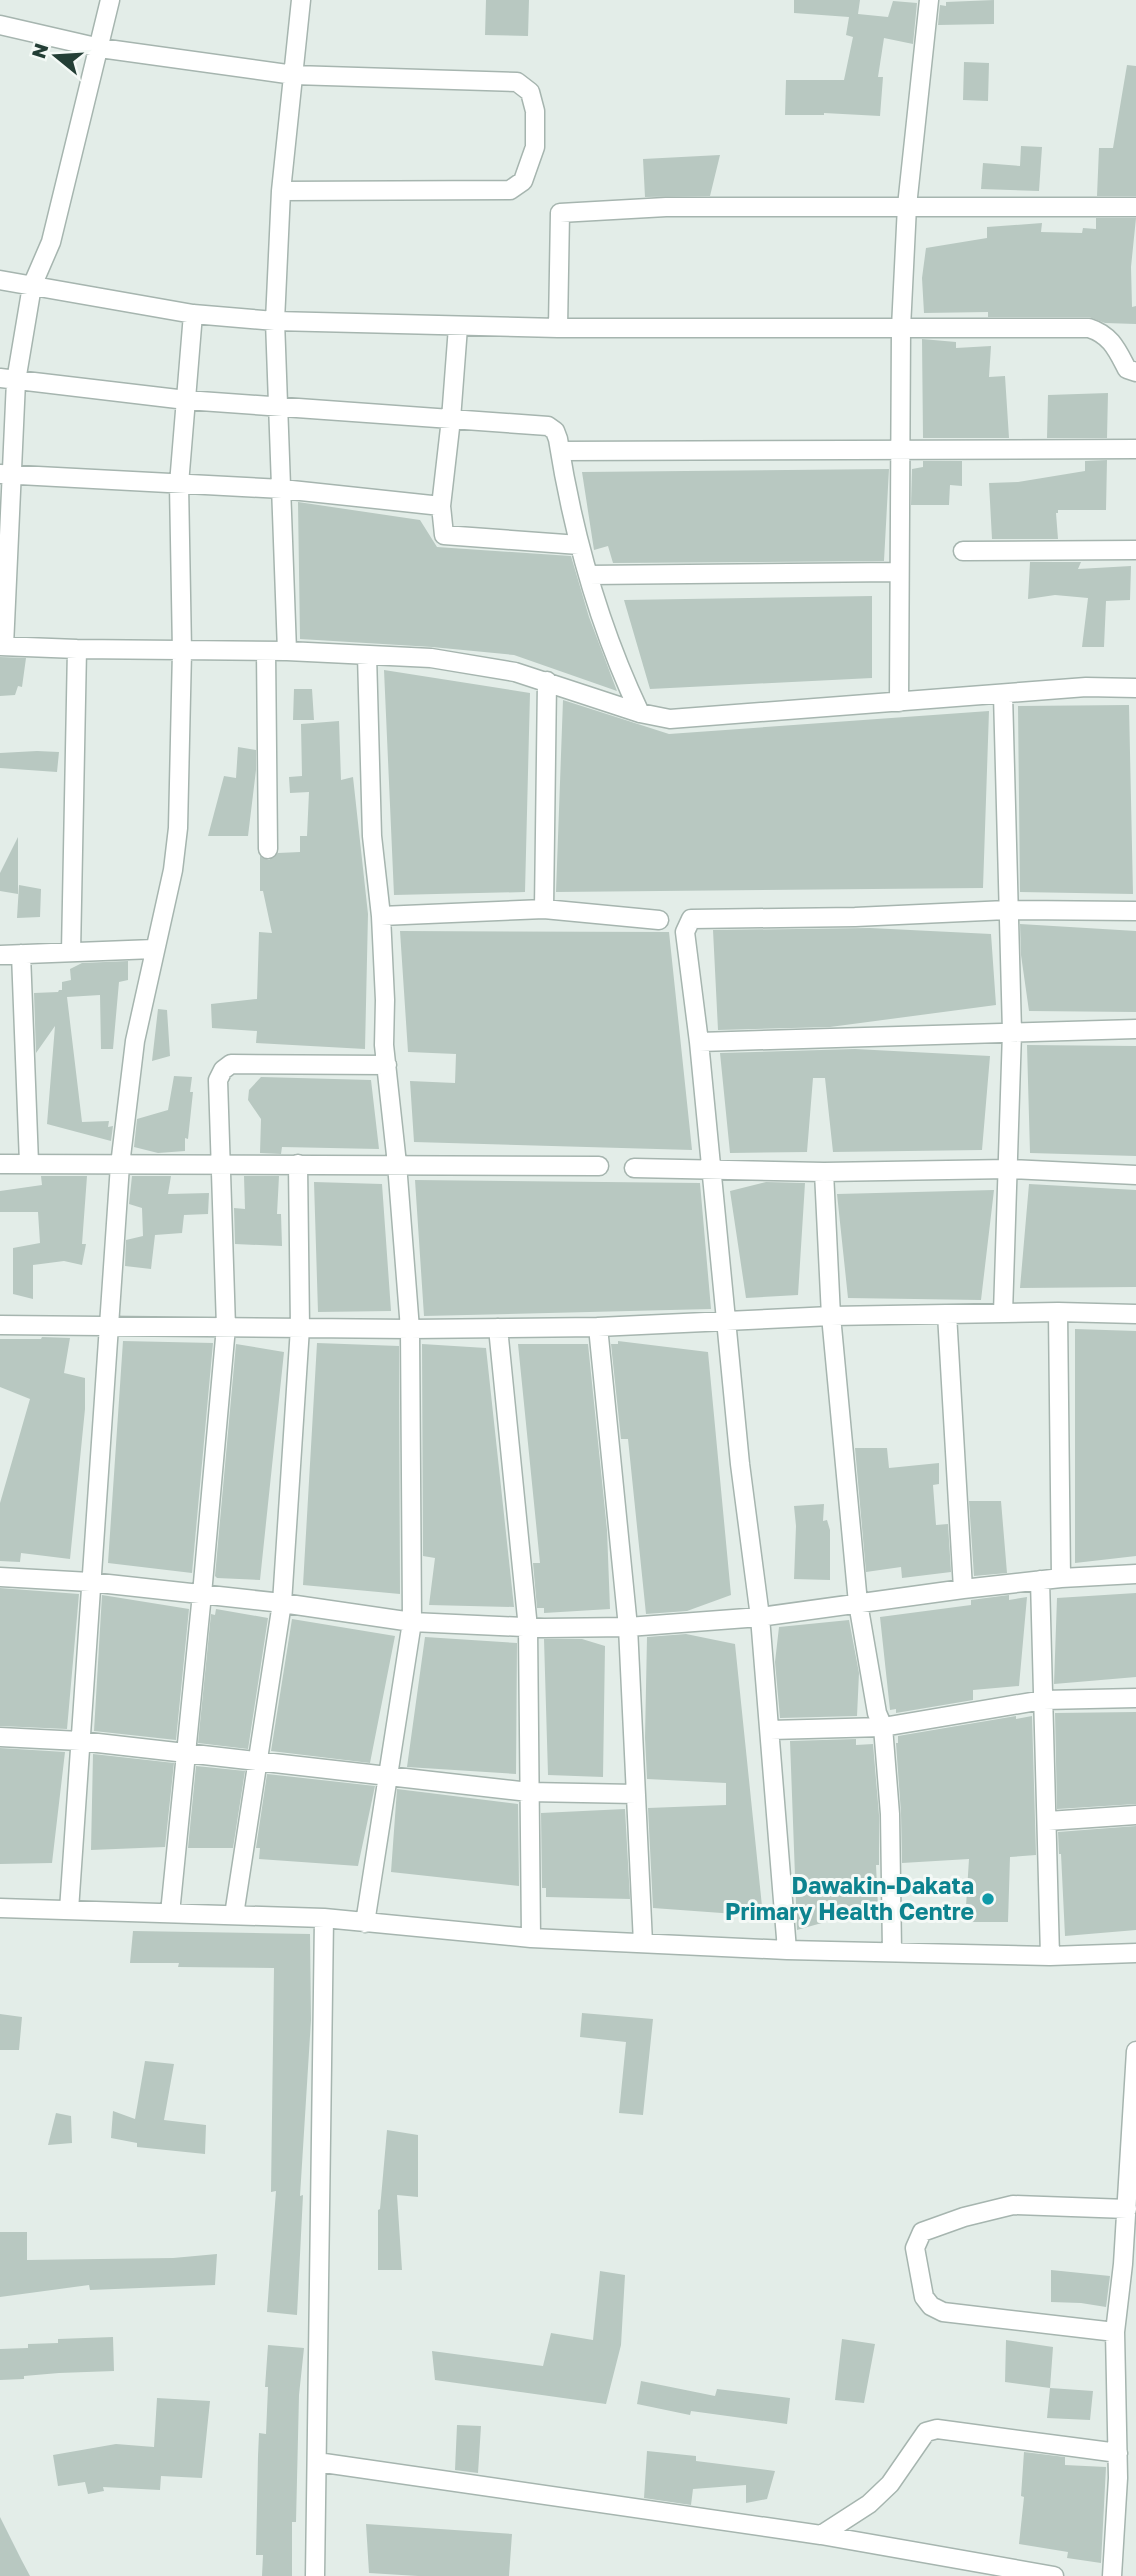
<svg xmlns="http://www.w3.org/2000/svg" width="1136" height="2576" viewBox="0 0 1136 2576" font-family="'Golos Text',sans-serif">
  <rect width="100%" height="100%" fill="#e3ede8"/>
  <path fill="#b8c8c1" d="M486 0H529L528 36 485 35Z
    M794 0H860L858 14 888 17 893 1 917 3 913 44 884 38 878 77H883L880 116 824 113V115H785L786 80H844L853 37 846 35 849 17 794 13Z
    M994 0V24L938 25 940 5 946 6V2Z
    M964 62 989 63 988 101 963 100Z
    M1127 65 1136 66V196H1097L1099 148H1113Z
    M1021 146 1042 147 1039 191 981 189 983 163 1020 166Z
    M720 155 710 196 645 197 643 159Z
    M1096 218H1136L1131 267 1132 307 1136 306V324L1105 323 1089 317H988V312L924 313 922 278 926 248 987 238V227L1042 223 1041 232 1082 233 1083 228 1096 229Z
    M922 339 956 342V348L991 346 989 377 1005 376 1009 438H923Z
    M1108 393 1107 438H1047L1048 395Z
    M1107 460 1106 510H1058V513H1056L1058 539H992L989 483 1018 482 1085 471V461Z
    M923 461H962V486L950 485 949 505H911L912 469 923 467Z
    M889 469 884 561 613 563 608 546 594 550 582 472Z
    M298 502 420 520 437 547 571 556 589 617 617 691 514 655 432 647 300 639Z
    M1030 562H1081L1078 569 1131 566 1130 600 1106 601 1104 647H1082L1088 598 1055 595 1028 599Z
    M872 596V678L650 689 624 600Z
    M0 657 26 658 22 687 18 686 15 695 0 696Z
    M384 670 530 693 525 892 394 895Z
    M294 689H312L314 720H293Z
    M563 700 669 734 989 711 983 888 556 892Z
    M1129 705 1133 894 1020 892 1018 706Z
    M339 721 341 780 353 777 368 914 365 1049 256 1043 257 1031 212 1028 211 1004 257 999 259 932 272 933 263 891H260V856L269 860 278 853 300 852V836H307L309 792 290 793 289 777 302 776 301 724Z
    M238 747 256 750V770L248 836H208L224 776 236 778Z
    M37 751 59 752 57 772 0 768V753Z
    M18 837V894L0 891V873Z
    M19 885 41 889 40 917 17 918Z
    M1020 924 1136 931V1012L1029 1011 1021 955Z
    M870 928 991 934 996 1005 830 1027 718 1030 713 930Z
    M400 931 669 932 692 1150 414 1142 410 1081 455 1083 456 1054 408 1052Z
    M128 961V980L119 982 113 1049H101L100 995 67 997 82 1122 109 1121 108 1127 113 1126 111 1141 47 1124 55 1026 36 1053 34 993 58 992 59 990H62V982L71 980 70 969 82 963Z
    M158 1009 167 1010 170 1056 152 1061Z
    M1027 1045 1136 1046V1156L1030 1153Z
    M855 1049 990 1056 982 1150 833 1152 825 1078H813L807 1152 730 1153 720 1053Z
    M174 1076 192 1077 190 1092H193L188 1139 185 1138V1151L158 1153 134 1147 137 1119 168 1110Z
    M261 1077 371 1080 379 1149 282 1147 281 1154 260 1153 261 1119 248 1100 249 1090Z
    M41 1176H87L82 1244H86L82 1265 64 1261 33 1265V1299L13 1294V1248L40 1243 38 1212H0V1191L42 1185Z
    M132 1176H171L168 1194 209 1193 208 1214 184 1215 182 1233 155 1235 151 1269 125 1266 126 1240 143 1236 142 1208 129 1204Z
    M244 1176H279L277 1214H281L282 1246 235 1244 234 1208 245 1209Z
    M415 1180 700 1183 711 1309 424 1316Z
    M314 1182 382 1184 391 1311 318 1312Z
    M766 1182 805 1183 798 1295 746 1298 730 1191Z
    M1029 1184 1136 1190V1287L1020 1288Z
    M994 1190 981 1300 848 1298 837 1194Z
    M1075 1329 1136 1331V1556L1075 1563Z
    M42 1337 70 1338 64 1373 85 1378V1409L70 1559 21 1553 20 1562 0 1561V1503L30 1399 0 1387V1339H41Z
    M123 1341 213 1343 192 1573 108 1563Z
    M618 1341 708 1352 731 1595 687 1611 646 1614 628 1439H621L611 1344H618Z
    M317 1343 399 1346 400 1594 303 1585Z
    M236 1344 284 1352 260 1580 217 1578 215 1576Z
    M422 1344 486 1348 514 1607 429 1605 435 1558 423 1556Z
    M518 1344H588L607 1530 610 1609 544 1613V1608H537L533 1563H540Z
    M855 1448H887L889 1468 939 1463V1484L933 1485 936 1525 948 1524 951 1572 902 1578 901 1567 866 1572Z
    M969 1501H1001L1007 1573 974 1576Z
    M824 1504 823 1521 827 1520 830 1530V1580L794 1579 796 1526 794 1506Z
    M0 1588 79 1594 67 1729 0 1726Z
    M1136 1593V1677L1054 1684 1057 1598Z
    M102 1595 189 1609 176 1740 94 1731Z
    M1009 1595V1600L1027 1597 1019 1686 973 1690V1700L896 1713V1709L890 1710 880 1617 971 1605V1600Z
    M216 1609 268 1618 248 1749 198 1743 211 1614 215 1615Z
    M292 1619 395 1636 370 1763 271 1751Z
    M849 1620 859 1673 857 1716 780 1718 775 1662 779 1627Z
    M686 1634 735 1644 763 1916 653 1908 648 1808 726 1805V1783L647 1779 645 1738 647 1637Z
    M425 1637 517 1643 516 1774 407 1767Z
    M544 1639H582L605 1646 603 1777 548 1775Z
    M1136 1712V1804L1057 1809 1055 1713Z
    M1016 1716V1719L1032 1716 1036 1855 1010 1857 1008 1922H965L969 1859 902 1863 901 1813 896 1743H898V1736Z
    M856 1739V1745L873 1744 879 1815V1865H876L878 1907 797 1930 790 1741Z
    M0 1748 65 1752 52 1863 0 1864Z
    M93 1754 174 1763 165 1847 91 1850Z
    M196 1766 245 1771 233 1848H188Z
    M267 1774 375 1786 358 1866 259 1859 260 1848H256Z
    M397 1789 518 1804 519 1886 391 1872Z
    M625 1809 630 1899 546 1897V1888H542L541 1813Z
    M1136 1826V1930L1065 1936 1061 1854H1059L1058 1832Z
    M133 1931 310 1934 311 2020 300 2196 303 2195 297 2315 267 2312 276 2191 271 2192 274 1968 178 1967 179 1963H130Z
    M582 2013 653 2019 643 2115 619 2113 626 2042 580 2037Z
    M0 2014 22 2017 19 2050H0Z
    M145 2061 174 2064 164 2120 206 2125 205 2154 137 2147V2143L111 2138 113 2111 135 2119Z
    M56 2113 71 2116 72 2143 48 2145Z
    M387 2130 418 2135V2197L397 2195 402 2270H378V2210L380 2209Z
    M0 2232H27V2260L173 2258 217 2254 215 2285 90 2290 89 2285 0 2297Z
    M1051 2270 1110 2276 1106 2307 1081 2303 1051 2302Z
    M600 2271 625 2275 621 2345 606 2404 435 2380 432 2351 543 2366 551 2333 593 2340Z
    M113 2337 114 2371 59 2373 24 2376V2379L0 2380V2349L28 2348V2344L58 2343V2339Z
    M842 2339 875 2344 864 2403 835 2400Z
    M1006 2340 1053 2347 1050 2388 1005 2382Z
    M268 2345 304 2348 299 2395 296 2522H292V2576H262L263 2555H256L258 2456 259 2433 266 2434 268 2387H265Z
    M641 2381 715 2396 717 2389 790 2398 787 2424 691 2411 690 2415 637 2404Z
    M1050 2388 1093 2391 1090 2420 1047 2418Z
    M157 2398 210 2401 202 2478 161 2476 160 2490 103 2487 104 2491 88 2494 85 2482 58 2486 53 2455 116 2444 154 2447Z
    M457 2425 481 2426 478 2473 455 2470Z
    M647 2451 696 2456V2461L775 2471 767 2499 746 2503V2485L693 2489 691 2505 644 2498Z
    M1024 2452 1065 2457V2465L1106 2467 1101 2563 1067 2558 1068 2552 1019 2544 1024 2497 1021 2496Z
    M0 2517 21 2559 30 2576H0Z
    M366 2524 512 2534 509 2576H418L369 2573Z"/>
  <g fill="none" stroke-linecap="round" stroke-linejoin="round">
    <g stroke="#a6b5af" stroke-width="21">
      <path id="street" d="M0 25 100 48 294 75 517 82 530 92 535 111V147L523 181 510 190 281 191
        M0 280 193 314 275 321 558 328H1089C1111 335 1117 350 1127 369L1136 372
        M458 327 451 419 441 506 444 535 579 545
        M558 328 560 213 666 207H1136
        M0 378 186 400 548 426 555 431 558 439C573 534 599 627 640 713
        M560 451 1136 449
        M0 474 282 489 441 506
        M963 551 1136 550
        M588 575 898 572
        M0 646 77 649 287 651 431 658 515 672 640 713 670 719 1086 687 1136 688
        M4 646 16 381 32 286 51 242 110 0
        M266 651 268 849
        M287 651 275 321 281 191 301 0
        M899 702 901 328 907 206 929 0
        M544 909 547 681
        M381 916 544 909 659 920
        M71 952 77 649
        M21 954 29 1163
        M0 955 154 949
        M699 1042 1136 1029
        M0 1164 599 1166
        M634 1168 824 1172 1009 1169 1136 1175
        M824 1172 831 1316 858 1603 877 1713 883 1727 890 1814 892 1952
        M1058 1312 1061 1578
        M1003 1313 1012 1032 1003 694
        M947 1314 963 1589
        M0 1325 410 1329 598 1327 831 1316 1058 1312 1136 1314
        M598 1327 628 1627 643 1943
        M498 1328 528 1628 531 1938
        M0 1577 90 1582 282 1603 412 1622 544 1628 628 1627 760 1617 963 1589 1061 1578 1136 1574
        M1040 1580 1050 1956
        M770 1730 883 1727 1043 1700 1136 1698
        M0 1737 80 1741 529 1792 636 1794
        M1048 1821 1136 1815
        M0 1908 324 1918 531 1938 787 1950 1050 1956 1136 1953
        M69 1910 120 1165 135 1041 173 870 178 828 182 651 179 484 193 314
        M170 1913 202 1594 226 1327 218 1080 223 1070 231 1064 387 1065
        M234 1915 282 1603 300 1328 298 1164
        M365 1923 412 1622 410 1329 397 1164 384 1045 385 1000 381 916 372 836 367 655
        M787 1950 760 1617 740 1464 699 1042 685 932 691 919 855 917 1007 910 1136 911
        M1115 2332 943 2312 931 2306 924 2297 915 2248 922 2232 964 2217 1013 2205 1127 2209
        M317 2462 821 2535 1054 2576
        M821 2535 869 2504 890 2484 926 2432 937 2429 1118 2453
        M315 2576 324 1918
        M1112 2576 1118 2478 1115 2332 1123 2264 1136 2051"/>
    </g>
    <use href="#street" stroke="#fff" stroke-width="18"/>
  </g>
  <circle fill="#0f9aa8" stroke="#f4f9f6" stroke-width="2.5" cx="988" cy="1899" r="7"/>
  <g text-anchor="middle" stroke-width="6" stroke-linejoin="round" paint-order="stroke">
    <g font-size="23" font-weight="bold" fill="#0d838f" stroke="#f4f9f6" text-anchor="end">
      <text x="974" y="1894">Dawakin-Dakata<tspan x="974" dy="26">Primary Health Centre</tspan></text>
    </g>
  </g>
  <g transform="translate(56 56) rotate(288)" stroke="#f4f9f6" stroke-width="5" paint-order="stroke">
  <path d="M0-5L12 26L0 18L-12 26Z" fill="#233e35"/>
  <text y="-10" font-size="19" font-weight="bold" text-anchor="middle" fill="#233e35">N</text>
  </g>
</svg>
